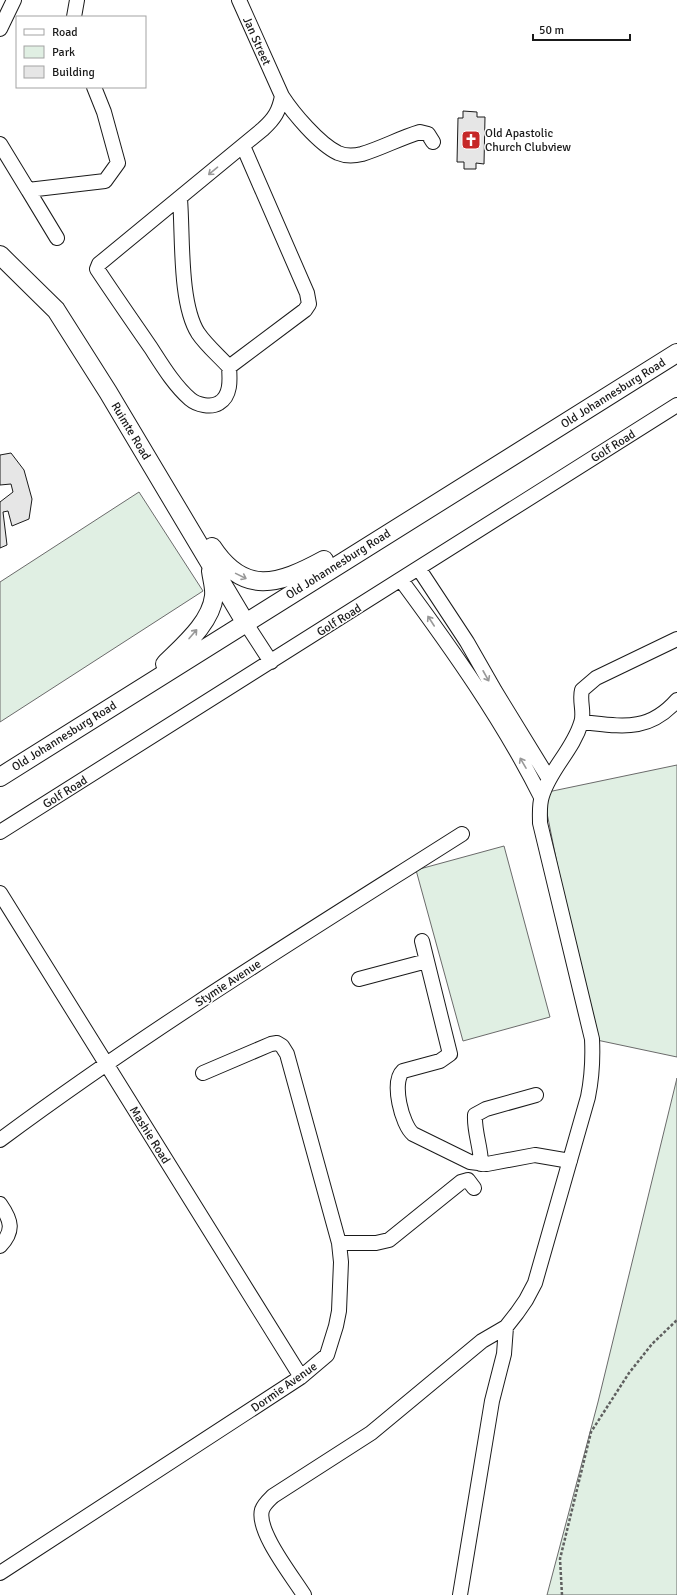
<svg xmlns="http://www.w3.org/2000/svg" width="677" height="1595" viewBox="0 0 677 1595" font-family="Signika,sans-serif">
  <rect width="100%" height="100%" fill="#fff"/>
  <path fill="#e0efe3" stroke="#6a6a6a" d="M139 492 203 591 0 722V582Z
    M677 765V1057L592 1039 543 793Z
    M504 846 550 1017 463 1041 416 870Z
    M677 1078V1595H547L598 1402Z"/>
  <path fill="#e6e6e6" stroke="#1a1a1a" d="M463 111 477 112V117H485L484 164 476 163V169H464V162H457L458 118H463Z
    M11 453 24 470 32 499 29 519 12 526 8 511 3 512 7 545 0 548V502L13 492 11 484 0 485V455Z"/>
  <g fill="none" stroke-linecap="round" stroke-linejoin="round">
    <g stroke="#1a1a1a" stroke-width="16">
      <path id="minor" d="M239 0 282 96C279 111 275 118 263 129L99 264 97 269C115 296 133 322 151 348 162 365 174 385 190 399 197 405 211 408 219 403 231 396 230 380 229 367L305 310 309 304 307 293 243 146
        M74 17 77 0
        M0 29 14 0
        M282 96C293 113 319 144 338 153 345 156 354 156 362 154 382 148 400 138 420 132L428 134 433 142
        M0 144 28 190 105 181 118 163 104 112 94 87
        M28 190 57 238
        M180 199C183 235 179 303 198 333 206 345 219 356 229 367
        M419 569 467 642 495 691 549 779
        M401 580C452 649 503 721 541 797
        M245 622 271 662
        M582 722C621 726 648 733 677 700
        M0 832 677 405
        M0 893 301 1377
        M422 941 450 1054 440 1061 403 1071C391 1082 402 1125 413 1134L470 1162 487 1164 535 1155 570 1161
        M359 979 427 961
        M0 1140C148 1030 306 933 462 834
        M481 1164C481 1147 474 1132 475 1115L486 1109 536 1095
        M0 1204C12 1221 14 1231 0 1246
        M339 1243H376L389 1240 461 1182 468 1180 474 1188
        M0 1573 301 1377 327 1355 336 1326 339 1311 341 1262 339 1243 287 1054 282 1046 277 1043 271 1044 203 1073
        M304 1595C293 1577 256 1531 262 1510 264 1504 269 1500 273 1496L371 1433 482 1341 506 1327 517 1313 526 1300 535 1283 588 1097C592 1077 593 1059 592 1039L540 823C540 814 539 805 542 796 550 769 573 750 581 723 585 713 579 701 582 690L596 678 677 639
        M460 1595 492 1401 504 1354 506 1327"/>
    </g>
    <g stroke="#1a1a1a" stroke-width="20">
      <path id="major" d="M0 255 56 310 108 392 245 622
        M212 547C244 596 278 585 324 560
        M165 664C183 646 211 623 214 596 215 588 212 579 211 571
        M0 777 677 353"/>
    </g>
    <path stroke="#5f5f5f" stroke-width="2.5" stroke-dasharray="3 2" stroke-linecap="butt" d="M562 1595 560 1559 591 1432 629 1373 652 1344 677 1320"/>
    <use href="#minor" stroke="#fff" stroke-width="14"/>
    <use href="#major" stroke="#fff" stroke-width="18"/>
  </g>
  <defs><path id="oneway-shaft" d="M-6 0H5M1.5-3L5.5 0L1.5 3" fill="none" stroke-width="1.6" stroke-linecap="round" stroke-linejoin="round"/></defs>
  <g stroke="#989898">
    <use href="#oneway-shaft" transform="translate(213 171) rotate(140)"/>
    <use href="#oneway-shaft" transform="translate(241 576) rotate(26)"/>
    <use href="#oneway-shaft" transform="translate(431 621) rotate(-123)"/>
    <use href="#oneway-shaft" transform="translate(193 634) rotate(-49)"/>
    <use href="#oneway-shaft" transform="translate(486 676) rotate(61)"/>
    <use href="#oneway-shaft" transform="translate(523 763) rotate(-120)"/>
  </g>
  <defs>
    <g id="church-square" transform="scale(1)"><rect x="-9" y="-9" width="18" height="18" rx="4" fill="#c62828" stroke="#fff"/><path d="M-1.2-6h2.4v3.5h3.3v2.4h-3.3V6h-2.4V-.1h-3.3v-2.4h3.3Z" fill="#fff"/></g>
  </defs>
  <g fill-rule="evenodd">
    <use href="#church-square" x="471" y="140"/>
  </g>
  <g text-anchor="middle" stroke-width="3" stroke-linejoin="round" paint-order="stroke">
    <g font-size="12" fill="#1a1a1a" stroke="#fff">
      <text transform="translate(257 41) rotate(66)" y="4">Jan Street</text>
      <text transform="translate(613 393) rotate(-32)" y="4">Old Johannesburg Road</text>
      <text transform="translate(131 431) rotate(59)" y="4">Ruimte Road</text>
      <text transform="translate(613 446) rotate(-32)" y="4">Golf Road</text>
      <text transform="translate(338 564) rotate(-32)" y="4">Old Johannesburg Road</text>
      <text transform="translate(339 620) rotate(-32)" y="4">Golf Road</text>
      <text transform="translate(64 736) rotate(-32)" y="4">Old Johannesburg Road</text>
      <text transform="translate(65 792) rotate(-32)" y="4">Golf Road</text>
      <text transform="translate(228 983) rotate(-33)" y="4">Stymie Avenue</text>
      <text transform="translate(150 1135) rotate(58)" y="4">Mashie Road</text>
      <text transform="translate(284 1387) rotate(-35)" y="4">Dormie Avenue</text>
    </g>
    <g font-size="12" fill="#1a1a1a" stroke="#fff" text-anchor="start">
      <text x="485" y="137">Old Apastolic<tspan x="485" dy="14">Church Clubview</tspan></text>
    </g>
  </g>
  <rect x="16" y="16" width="130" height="72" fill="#ffffff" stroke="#a3a3a3"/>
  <rect x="24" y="29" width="20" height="6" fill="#ffffff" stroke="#a3a3a3"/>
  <text x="52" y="36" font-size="12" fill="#1a1a1a">Road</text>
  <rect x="24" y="46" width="20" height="12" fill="#e0efe3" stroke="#a3a3a3"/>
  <text x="52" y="56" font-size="12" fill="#1a1a1a">Park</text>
  <rect x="24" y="66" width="20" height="12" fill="#e6e6e6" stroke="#a3a3a3"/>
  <text x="52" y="76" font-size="12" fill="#1a1a1a">Building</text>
  <path d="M533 34v6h97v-6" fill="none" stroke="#1a1a1a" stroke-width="2"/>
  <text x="539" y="34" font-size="12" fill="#1a1a1a" stroke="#ffffff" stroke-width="3" paint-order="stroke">50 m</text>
</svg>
